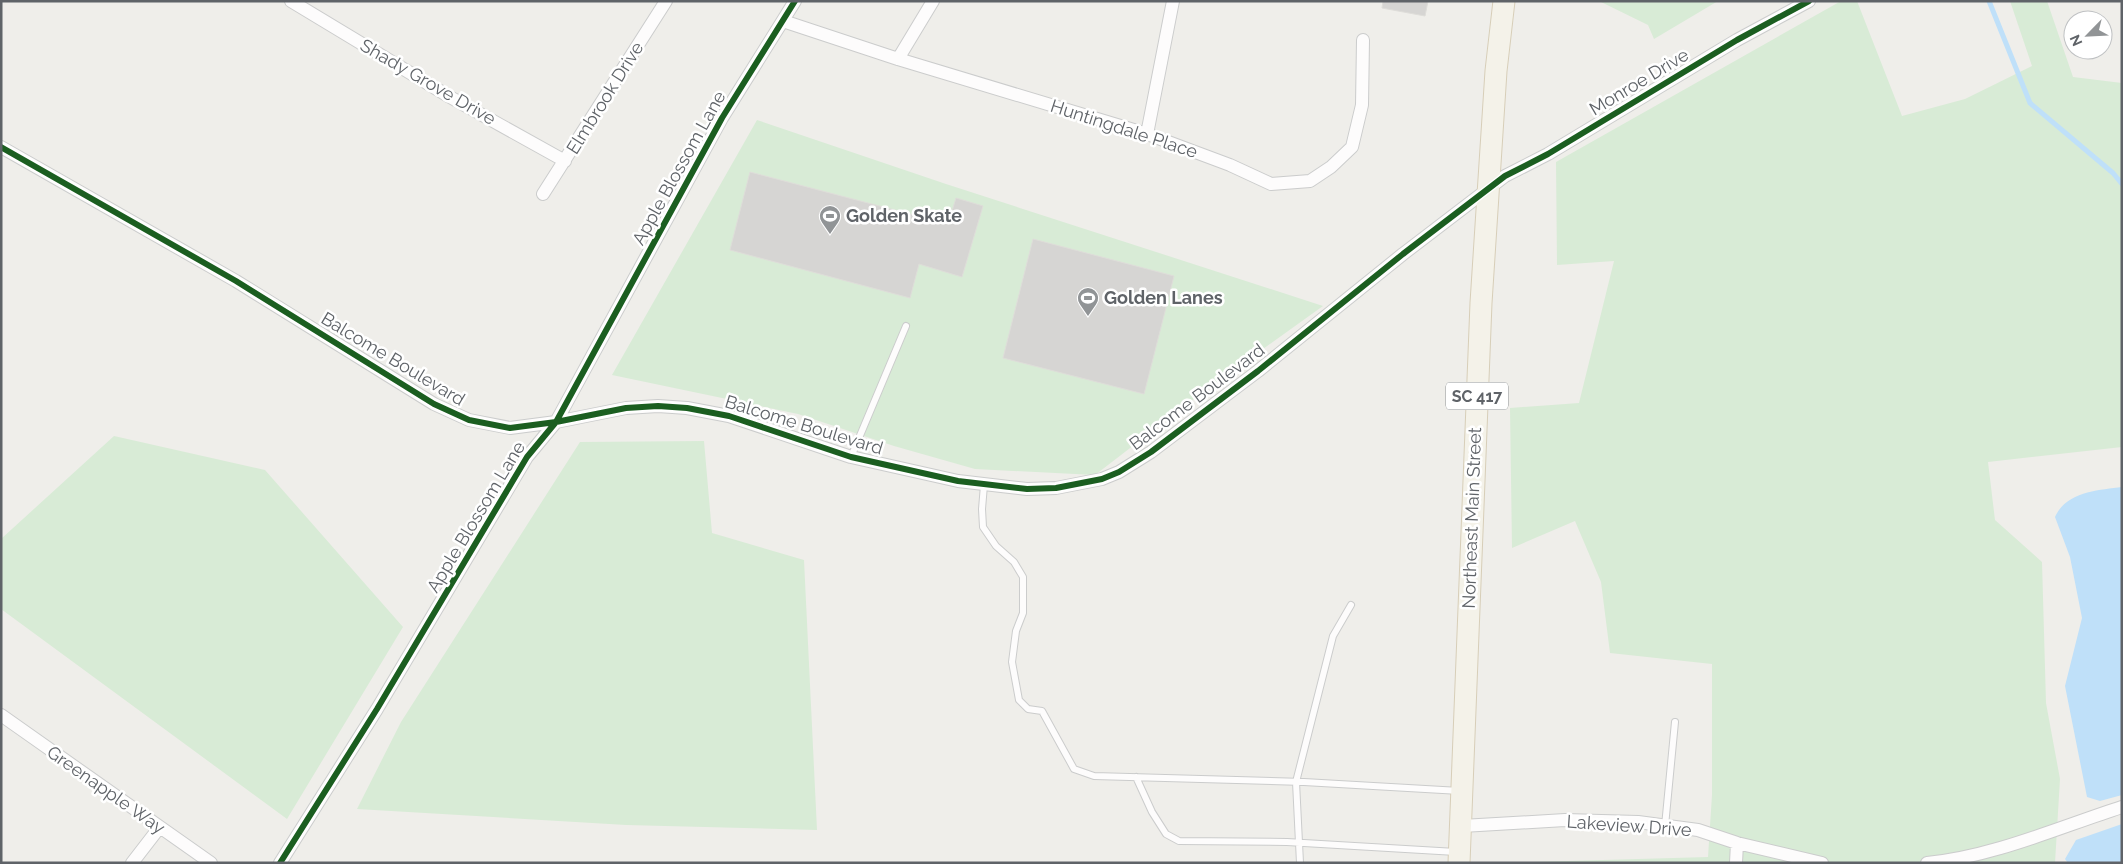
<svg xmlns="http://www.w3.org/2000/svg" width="2123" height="864" viewBox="0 0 2123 864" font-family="Raleway,sans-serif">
  <rect width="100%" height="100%" fill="#efeeea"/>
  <path fill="#d8ebd6" d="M1599 1H1718L1654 39 1648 25Z
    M1841 1H1857L1902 116 1965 99 2032 66 2010 1H2047L2073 77 2122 83V447L1988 462 1995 520 2042 562 2046 703 2060 779 2055 863H1498L1708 857 1712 795V664L1610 653 1601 582 1575 521 1512 548 1510 408 1579 403 1614 261 1557 265 1556 162Z
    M757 120 946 184 1323 306 1203 392 1095 475 975 469 894 446 798 414 612 375Z
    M114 436 265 470 403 627 287 819 1 609V539Z
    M704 441 712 533 804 560 817 830 626 825 357 809 401 722 580 442Z"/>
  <path fill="#bfe0f9" d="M2122 487V795L2100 801 2087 797 2065 686 2082 618 2070 557 2055 517C2066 492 2098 490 2122 487Z
    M2122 824V863H2068L2065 859 2076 840Z"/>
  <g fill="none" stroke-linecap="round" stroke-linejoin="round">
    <path stroke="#bfe0f9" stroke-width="5" d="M1989 1 2030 103 2113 173 2122 184"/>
  </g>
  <path fill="#d6d5d3" stroke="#deddd9" d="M1383 1H1428L1425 16 1382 8Z
    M750 172 948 224 956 198 983 206 962 277 919 264 910 298 730 250Z
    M1033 239 1174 276 1144 394 1003 358Z"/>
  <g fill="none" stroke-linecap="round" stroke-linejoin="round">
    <g stroke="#cbcccc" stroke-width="8">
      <path id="service" d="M851 457 906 326
        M984 485 982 509 983 527 996 546 1014 562 1023 577V613L1016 631 1012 662 1019 700 1028 709 1042 711 1074 769 1094 776 1304 782 1460 791
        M1136 777 1152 812 1166 834 1179 841 1287 842 1456 852
        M1665 826 1675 722
        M1300 863 1296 782 1333 636 1351 605"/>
    </g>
    <g stroke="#cbcccc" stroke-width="14">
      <path id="minor" d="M291 1 450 97 565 161
        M783 21 898 59 1147 134 1230 165 1271 184 1310 181 1331 167 1352 147 1362 105 1363 40
        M898 59 933 1
        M1147 134 1173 1
        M1 147 236 281 434 404 469 420 510 428 556 422 626 408 658 406 687 408 729 416 851 457 958 481 1027 489 1056 488 1102 479 1119 472 1151 452 1258 371 1403 254 1505 176 1548 154 1737 40 1809 1
        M543 194 666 1
        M1 715 211 863
        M1462 826 1565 820 1638 822 1698 830 1737 843 1822 863
        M132 863 159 828
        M280 863 377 709 527 457 556 422 722 118 795 1
        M1736 863 1737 843
        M1927 863C1992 857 2060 827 2122 807"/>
    </g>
    <g stroke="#d7ceb8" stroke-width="23">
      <path id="primary" d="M1459 863 1481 303 1496 71 1504 1"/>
    </g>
    <use href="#service" stroke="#fdfcfc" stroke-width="6"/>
    <use href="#minor" stroke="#fdfcfc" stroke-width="12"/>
    <use href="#primary" stroke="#f4f2e9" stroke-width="21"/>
    <g stroke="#fff" stroke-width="9">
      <path id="cycleway" d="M1 147 236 281 434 404 469 420 510 428 556 422 626 408 658 406 687 408 729 416 851 457 958 481 1027 489 1056 488 1102 479 1119 472 1151 452 1258 371 1403 254 1505 176 1548 154 1737 40 1809 1
        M280 863 377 709 527 457 556 422 722 118 795 1"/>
    </g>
    <use href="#cycleway" stroke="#1b5e20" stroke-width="6"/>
  </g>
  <defs>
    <g id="stadium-pin" transform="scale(1.125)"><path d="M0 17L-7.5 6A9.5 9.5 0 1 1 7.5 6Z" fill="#919496" stroke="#fff"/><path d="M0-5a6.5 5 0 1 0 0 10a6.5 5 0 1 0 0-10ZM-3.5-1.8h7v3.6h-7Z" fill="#fff"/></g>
  </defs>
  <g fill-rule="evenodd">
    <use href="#stadium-pin" x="830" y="216"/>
    <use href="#stadium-pin" x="1088" y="298"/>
  </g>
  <g text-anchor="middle" stroke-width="5" stroke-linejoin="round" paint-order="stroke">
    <rect fill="#fff" stroke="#8f9295" stroke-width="1" x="1446" y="382.5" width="62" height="27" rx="4"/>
    <g font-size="16" font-weight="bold" fill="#5f6368">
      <text x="1477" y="402">SC 417</text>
    </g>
    <g font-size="18" fill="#5f6368" stroke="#fff">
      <text transform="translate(428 82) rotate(30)" y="6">Shady Grove Drive</text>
      <text transform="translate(1639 82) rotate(-31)" y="6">Monroe Drive</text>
      <text transform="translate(605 98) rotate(-58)" y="6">Elmbrook Drive</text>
      <text transform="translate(1124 129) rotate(18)" y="6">Huntingdale Place</text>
      <text transform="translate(679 168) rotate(-61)" y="6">Apple Blossom Lane</text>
      <text transform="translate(393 359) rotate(31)" y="6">Balcome Boulevard</text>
      <text transform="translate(1197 397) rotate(-37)" y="6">Balcome Boulevard</text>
      <text transform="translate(804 425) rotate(17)" y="6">Balcome Boulevard</text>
      <text transform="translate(476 517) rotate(-59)" y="6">Apple Blossom Lane</text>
      <text transform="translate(1472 518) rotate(-88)" y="6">Northeast Main Street</text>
      <text transform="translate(106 790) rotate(35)" y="6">Greenapple Way</text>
      <text transform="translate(1629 826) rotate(4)" y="6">Lakeview Drive</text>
    </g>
    <g font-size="18" font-weight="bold" fill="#5f6368" stroke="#fff" text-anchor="start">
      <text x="846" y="222">Golden Skate</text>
      <text x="1104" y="304">Golden Lanes</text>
    </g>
  </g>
  <rect width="2123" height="864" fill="none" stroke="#5f6368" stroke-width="5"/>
  <g transform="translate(2088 35) rotate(246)"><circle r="24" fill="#ffffff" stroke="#bfc1c3"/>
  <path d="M0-4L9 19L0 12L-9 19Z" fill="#919496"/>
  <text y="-8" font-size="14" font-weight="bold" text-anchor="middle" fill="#5f6368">N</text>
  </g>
</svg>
